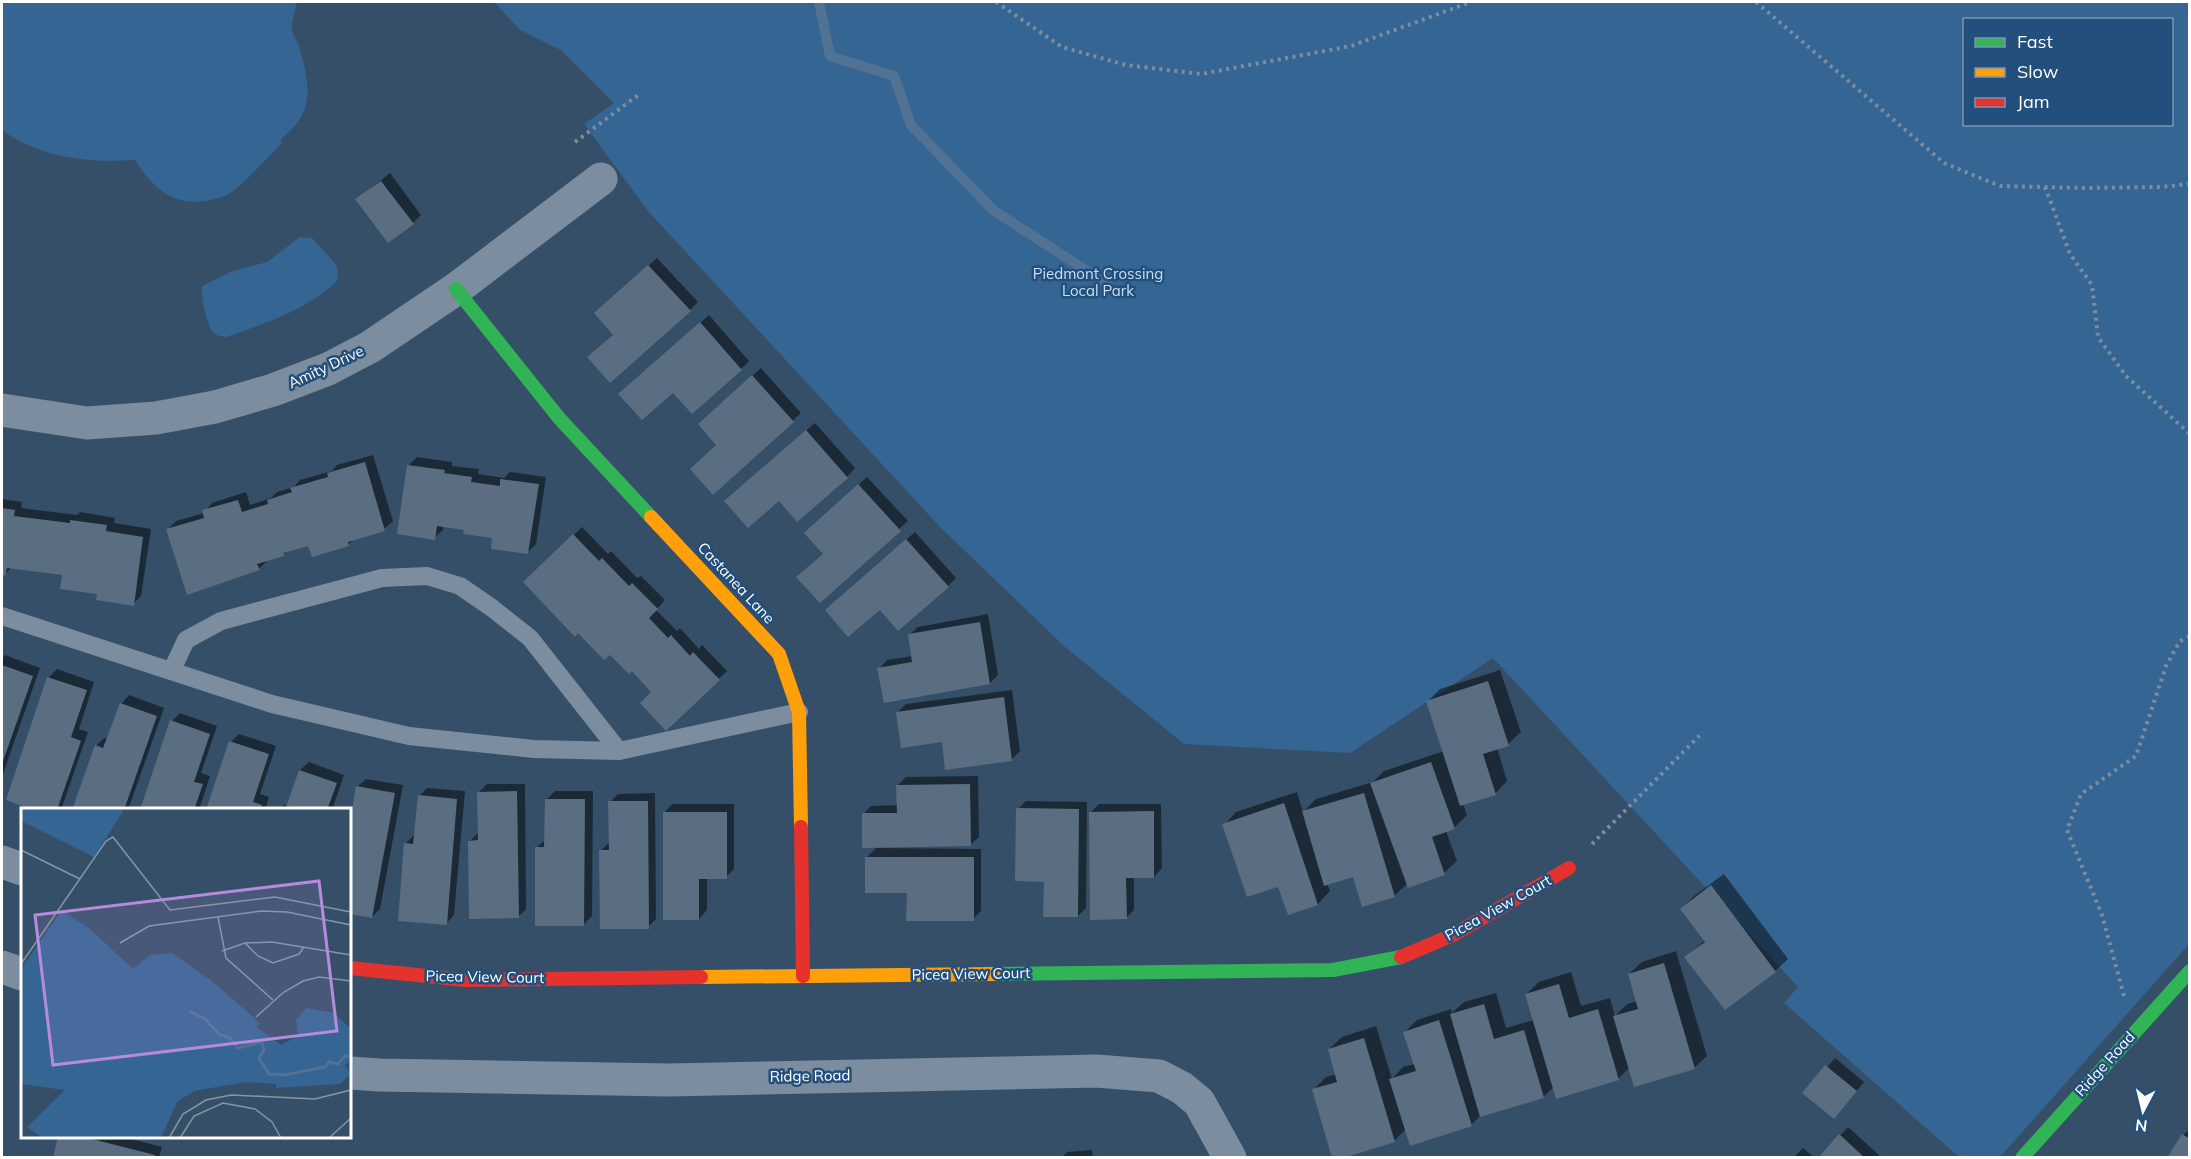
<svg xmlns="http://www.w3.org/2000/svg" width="2191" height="1159" viewBox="0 0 2191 1159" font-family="Mulish,sans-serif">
  <rect width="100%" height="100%" fill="#364f68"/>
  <path fill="#356593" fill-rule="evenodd" d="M2 2H297C296 9 291 22 292 29 293 35 297 41 299 46 310 84 316 112 281 139L282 143C266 159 250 178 232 192 224 197 215 199 206 201 172 206 152 187 135 160 89 163 40 158 2 130Z
    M494 2H2189V944L2000 1157H1959L1784 1003 1798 987 1493 658 1350 753 1184 744 1064 646 941 528 648 211 584 124 614 103 561 50 520 30ZM1964 20H2172V124H1964Z
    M300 237 312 238 334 262 338 270 337 281C303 312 268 322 226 337 221 336 216 336 213 332 206 323 201 297 202 286L233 271 267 262Z"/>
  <path fill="#0007" d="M390 173 421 215 413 223 357 199Z
    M657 258 698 302 690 310 614 334 605 305Z
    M709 315 749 361 741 369 673 391 629 386Z
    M761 368 801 413 713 492 718 445 708 416Z
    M815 423 855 468 847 477 779 499 734 493Z
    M373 455 393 521 384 529 354 539 348 545 309 544 266 559 267 561 259 569 168 529 176 521 204 513 212 503 246 492 250 505 271 498 277 492 294 487 300 480 332 471 337 465Z
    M417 457 452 462V466L479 469 478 474 504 478 510 472 546 477 536 544 528 552 494 537 466 528 443 525V530L434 538 408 466Z
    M867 477 908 521 820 601 824 553 814 525Z
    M2 499 22 502 21 508 77 515 80 512 115 518 114 523 151 529 141 596 133 604 99 593 64 573 12 567 5 574H2Z
    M582 527 608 554 611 551 637 578 641 576 665 600 656 610 677 631 680 628 699 649 702 645 727 671 666 729 653 692 632 669 525 582Z
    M915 532 956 578 948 586 898 629 880 608 835 602Z
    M988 614 998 675 990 683 879 669 887 660 913 656 909 635 918 627Z
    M5 655 40 668 2 777V659Z
    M57 669 94 682 79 729 88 732 62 807 60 810H37L8 799 49 677Z
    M1500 670 1521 732 1508 744 1497 748 1507 781 1495 794 1463 804 1467 815 1454 828 1446 831 1457 861 1444 873 1408 883 1394 896 1354 876 1327 883 1330 891 1318 904 1289 913 1279 885 1224 825 1236 812 1297 792 1303 812 1316 799 1373 782 1384 771 1444 751 1428 701 1440 689Z
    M1012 690 1020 751 1011 760 944 740 898 712 906 704Z
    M129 695 164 708 128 810H73L96 746 104 738 108 739 121 704Z
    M180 713 217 726 201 773 210 776 199 810H142L172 721Z
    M239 734 276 746 260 794 269 797 265 810H208L231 742Z
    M309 762 344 775 332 810H279L284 805 288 806 300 770Z
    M978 776 979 837 970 845 863 814 871 806 898 805V785L906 777Z
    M366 779 403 785 380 909 372 917 350 913V825L357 787Z
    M487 784H525L526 909 518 917 470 841 478 833 479 792Z
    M427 788 465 791 454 915 446 924 406 843 414 835 419 796Z
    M555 791H593L592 916 583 925 536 848 545 840 547 799Z
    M655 793 656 919 648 927 600 851 610 842V802L618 794Z
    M1026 801 1087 802 1086 908 1078 916 1045 881 1018 809Z
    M672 804H734V869L726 877H707V910L699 919 664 813Z
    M1099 804H1161L1162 868 1154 877 1134 876V910L1126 918 1091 812Z
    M876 848 981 849V911L973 919 908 891 866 858Z
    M1724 874 1788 959 1775 971 1725 1008 1686 957 1705 940 1682 909 1694 896Z
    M1676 951 1707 1056 1694 1068 1630 1067 1618 1079 1554 1087 1543 1097 1481 1115 1471 1125 1406 1129 1394 1141 1313 1090 1326 1077 1337 1074 1329 1049 1342 1037 1376 1026 1392 1079 1403 1067 1415 1064 1405 1032 1417 1020 1451 1009 1452 1013 1464 1002 1496 993 1506 1028 1534 1020 1526 994 1539 982 1571 972 1581 1006 1610 998 1615 1016 1627 1004 1638 1001 1629 974 1642 962Z
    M1835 1058 1864 1082 1842 1109 1805 1093Z
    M1848 1127 1879 1155 1876 1158H1820Z
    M2190 1129V1158L2183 1135Z
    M60 1136H120L162 1147 159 1158H54Z
    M1803 1148 1815 1158H1793Z
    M1092 1150 1093 1158H1061L1067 1152Z"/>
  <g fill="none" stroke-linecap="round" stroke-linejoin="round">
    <path stroke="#527294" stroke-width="10" d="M819 2 830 56 894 76 911 125 993 210 1107 284"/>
  </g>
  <path fill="#5b6e81" d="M381 181 414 224 388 243 355 199Z
    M648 265 691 311 610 383 587 357 613 335 594 313Z
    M700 322 742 370 692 414 673 393 642 420 618 394Z
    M752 375 794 422 713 495 690 469 716 445 698 424Z
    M806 430 848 478 797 522 779 501 748 528 724 501Z
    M365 462 385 531 348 542 349 546 312 557 308 546 283 553 284 556 257 564 260 570 187 595 166 529 204 518 202 510 238 500 242 512 268 504 267 500 292 492 290 488 328 477 327 473Z
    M407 465 445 470 444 473 472 477 471 482 500 486V479L539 484 528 554 491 549 492 538 463 534 464 530 437 526 435 540 397 534Z
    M858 484 901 531 820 603 796 577 823 554 804 533Z
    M2 508 15 510 14 516 70 523V520L107 525 106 531 143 537 134 606 96 600 97 594 60 589 62 575 7 568 5 576 2 575Z
    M573 534 599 561 602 558 629 586 632 583 658 609 649 618 668 638 671 635 690 656 693 652 720 680 666 731 640 703 651 692 632 671 629 674 610 655 604 660 578 633 575 637 523 582Z
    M906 539 949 587 898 631 880 610 848 637 825 610Z
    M980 622 990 684 884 703 877 668 912 662 908 634Z
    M2 665 33 676 2 764Z
    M47 677 87 690 71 737 81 741 57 810H32L6 800Z
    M1488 681 1509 746 1483 754 1496 795 1460 806 1426 701Z
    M1004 697 1012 761 945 770 942 742 901 748 896 712Z
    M120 703 157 716 124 810H72L95 745 103 748Z
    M170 720 210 734 194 782 203 784 194 810H140Z
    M229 741 269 754 253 802 262 805 261 810H206Z
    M1431 762 1455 829 1432 837 1445 875 1408 888 1370 783Z
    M299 770 337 783 327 810H285Z
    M970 784 971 846 862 848V813H897L896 785Z
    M356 786 395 793 372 918 350 914V821Z
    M517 791 519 918 469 919 468 841 478 840 477 792Z
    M1364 793 1395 897 1362 907 1353 877 1324 886 1302 811Z
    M418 795 457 799 447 925 398 921 404 843 413 844Z
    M545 799H585L584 926H535V847H544Z
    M608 801H648L649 929H600L599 850H609Z
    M1284 803 1318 905 1288 915 1278 887 1247 897 1222 824Z
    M1016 808 1079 809 1078 917H1043L1044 882 1015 881Z
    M1154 811V878H1126L1127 919 1090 920 1089 812Z
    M663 812H727V879H699V920H663Z
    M865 857H974V921H906L907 893H865Z
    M1711 885 1776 972 1725 1010 1684 957 1705 942 1680 909Z
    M1664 963 1695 1069 1634 1087 1613 1016 1638 1009 1628 974Z
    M1559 984 1569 1018 1598 1009 1619 1080 1556 1099 1525 994Z
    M1484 1004 1494 1039 1524 1030 1544 1098 1480 1117 1450 1014Z
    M1439 1020 1472 1126 1410 1146 1389 1079 1416 1071 1403 1032Z
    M1364 1038 1395 1142 1343 1158H1332L1312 1089 1337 1082 1328 1049Z
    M1825 1065 1857 1091 1834 1119 1802 1093Z
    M1839 1134 1865 1158H1818Z
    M2182 1134 2190 1139V1158H2167Z
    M58 1136H80L155 1155 154 1158H53Z"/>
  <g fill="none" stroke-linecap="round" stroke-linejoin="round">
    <path stroke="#7b8d9f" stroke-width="4" stroke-dasharray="3 4.5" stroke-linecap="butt" d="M996 2 1062 47 1126 65 1201 74 1351 46 1471 2
      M1756 2 1944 163 2000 186 2085 188 2161 187 2190 184
      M575 142 641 93
      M2045 187 2070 254 2092 285 2098 337 2126 376 2190 434
      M1592 844 1703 732
      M2124 996 2102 915 2067 830 2081 794 2136 756 2166 666 2180 641 2190 636"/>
    <path stroke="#7b8d9f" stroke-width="18" d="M2 616 272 704 409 736 534 749 619 751 799 712
      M172 670 186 640 221 621 382 578 427 576 460 586 492 608 530 638 619 751"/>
    <path stroke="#7b8d9f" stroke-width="33" d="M2 410 87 423 156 418 215 407 273 390 328 369 370 347 456 289 601 179
      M2 862 22 869
      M2 967 22 974
      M350 1073 379 1075 669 1080 1096 1071 1159 1076 1182 1088 1199 1102 1230 1158"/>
    <path stroke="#30b455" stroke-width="14" d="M456 289 559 418 651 517
      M994 974 1333 970 1401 957
      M2022 1158 2190 971"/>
    <path stroke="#ff9f0a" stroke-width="14" d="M651 517 779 654 799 712 801 827
      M701 977 994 974"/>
    <path stroke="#e5322d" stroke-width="14" d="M801 827 803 976
      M1401 957 1455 934 1569 868
      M350 968 465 980 701 977"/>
  </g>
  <g text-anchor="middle" stroke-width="5" stroke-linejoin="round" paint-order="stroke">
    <g font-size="15" fill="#c9dff5" stroke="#224f7c">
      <text x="1098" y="279">Piedmont Crossing<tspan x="1098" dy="17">Local Park</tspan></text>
    </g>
    <g font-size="15" fill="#fff" stroke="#224f7c">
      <text transform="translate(326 367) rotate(-25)" y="5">Amity Drive</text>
      <text transform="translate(736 583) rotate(47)" y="5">Castanea Lane</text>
      <text transform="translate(1498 908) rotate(-29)" y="5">Picea View Court</text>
      <text transform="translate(971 974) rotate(-1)" y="5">Picea View Court</text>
      <text transform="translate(485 977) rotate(1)" y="5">Picea View Court</text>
      <text transform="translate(2105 1064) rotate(-48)" y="5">Ridge Road</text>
      <text transform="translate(810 1076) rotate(-1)" y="5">Ridge Road</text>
    </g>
  </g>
  <g transform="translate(21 808)">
    <rect width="330" height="330" fill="#364f68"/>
    <path d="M0 0H104L73 49 0 13ZM41 102 69 121 112 161 129 147 151 145 188 171 229 206 239 216 235 219 260 237 277 228 275 212 285 200 313 205 330 221V251L324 257 330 266 319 276 255 280V276L225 274 173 283 156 294 140 330H22L6 319 44 282 0 276V161Z" fill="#356593"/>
    <path fill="none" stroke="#527294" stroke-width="3" d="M168 203 184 211 199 227 208 229 217 240 241 234 243 242 238 250 248 266 263 267 304 259 308 254 317 256 324 248H330"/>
    <path fill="none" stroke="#8695a4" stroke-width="1.5" d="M0 42 59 71M197 109 205 150 252 192M99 135 128 118 240 103 266 104 330 117M224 135 237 148 252 155 278 146 283 139M201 143 224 135 251 134 330 147M0 156 85 33 92 29 149 102 254 89 330 104M235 209 263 184 282 173 298 169 330 173M148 330 162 306 185 292 210 287 294 291 330 282M159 330 173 308 202 295 234 301 251 314 260 330M308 330 330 310"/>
    <path fill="#b68bdc" fill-opacity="0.15" stroke="#b68bdc" stroke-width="3" d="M298 73 316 223 32 257 14 107Z"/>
    <rect width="330" height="330" fill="none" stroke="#fff" stroke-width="3"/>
  </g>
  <rect width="2191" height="1159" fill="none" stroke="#ffffff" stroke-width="6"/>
  <rect x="1963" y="18" width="210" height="108" fill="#224f7c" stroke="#7a95b0" stroke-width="1.5"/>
  <rect x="1975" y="38" width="30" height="9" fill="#30b455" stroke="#7a95b0" stroke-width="1.5"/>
  <text x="2017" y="48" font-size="18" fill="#ffffff">Fast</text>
  <rect x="1975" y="68" width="30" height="9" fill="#ff9f0a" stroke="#7a95b0" stroke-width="1.5"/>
  <text x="2017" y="78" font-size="18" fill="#ffffff">Slow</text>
  <rect x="1975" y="98" width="30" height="9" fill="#e5322d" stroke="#7a95b0" stroke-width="1.5"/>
  <text x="2017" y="108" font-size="18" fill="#ffffff">Jam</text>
  <g transform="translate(2143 1111) rotate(187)" stroke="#224f7c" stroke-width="4.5" paint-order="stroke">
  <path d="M0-4.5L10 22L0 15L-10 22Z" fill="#ffffff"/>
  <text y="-9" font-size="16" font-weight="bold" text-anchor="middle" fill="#ffffff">N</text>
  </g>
</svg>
